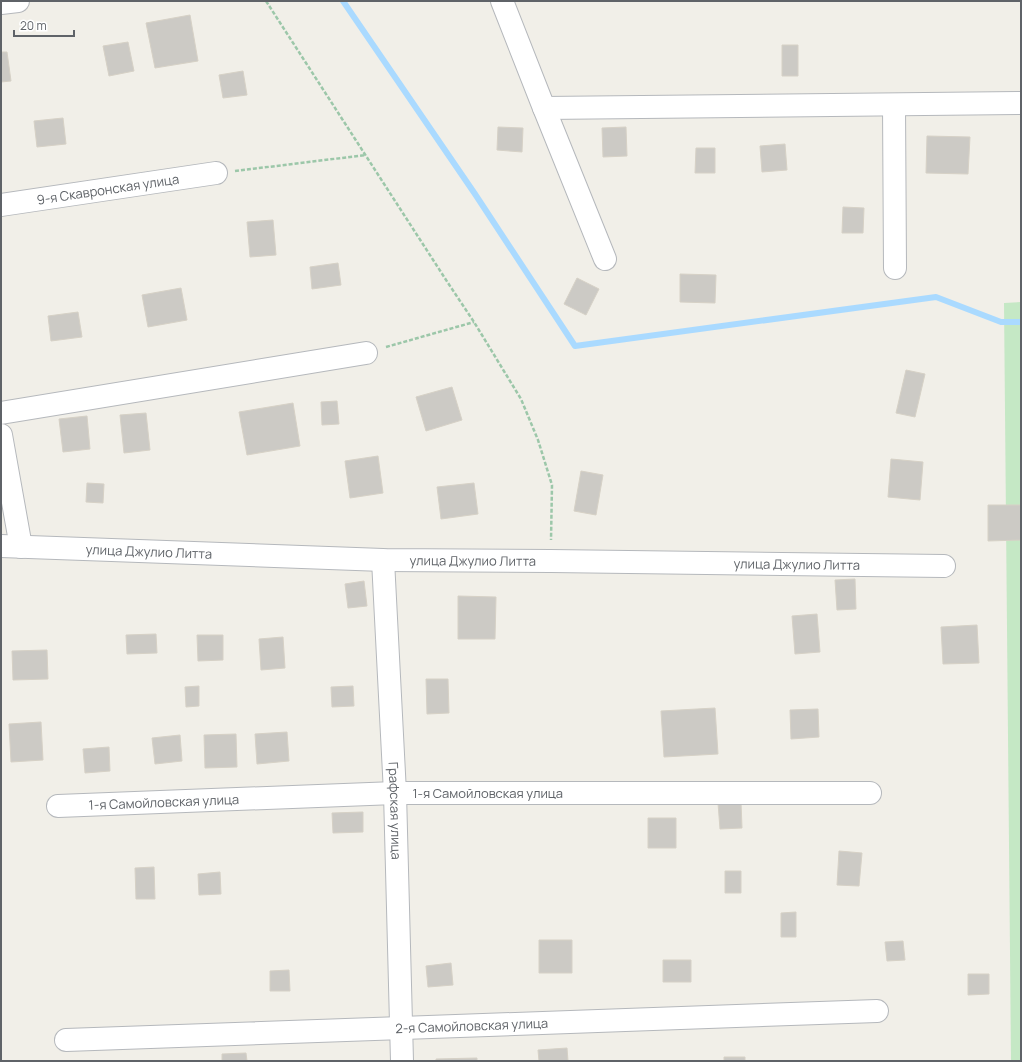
<svg xmlns="http://www.w3.org/2000/svg" width="1022" height="1062" viewBox="0 0 1022 1062" font-family="Manrope,sans-serif">
  <rect width="100%" height="100%" fill="#f1efe8"/>
  <path fill="#c5e8c5" d="M1021 302V1061H1011L1004 303Z"/>
  <g fill="none" stroke-linecap="round" stroke-linejoin="round">
    <path stroke="#aadaff" stroke-width="6" d="M343 1 475 194 575 346 936 297 1001 322H1021"/>
  </g>
  <path fill="#cccac5" stroke="#d6d1c6" d="M190 15 198 61 155 68 146 23Z
    M128 42 134 71 109 76 103 46Z
    M782 45H798V76H782Z
    M1 52H7L11 81 1 82Z
    M243 71 247 95 223 98 219 75Z
    M63 118 66 144 37 147 34 121Z
    M498 127 523 128 522 152 497 150Z
    M626 127 627 156 603 157 602 128Z
    M927 136 970 137 968 174 926 173Z
    M785 144 787 170 762 172 760 146Z
    M696 148H715V173H695Z
    M843 207 864 208 863 233H842Z
    M273 220 276 255 250 257 247 222Z
    M338 263 341 285 312 289 310 267Z
    M680 274 716 275 715 303 680 302Z
    M577 278 599 289 586 315 564 304Z
    M181 288 187 320 148 327 142 295Z
    M78 312 82 337 51 341 48 316Z
    M906 370 925 374 915 417 896 413Z
    M452 387 462 420 426 431 416 397Z
    M337 401 339 424 322 425 321 402Z
    M293 403 300 446 247 455 239 412Z
    M146 413 150 450 124 453 120 415Z
    M87 416 90 449 63 452 59 419Z
    M378 456 383 493 350 498 345 461Z
    M891 459 923 462 920 500 888 497Z
    M581 471 603 475 596 515 574 511Z
    M87 483 104 484 103 503 86 502Z
    M474 483 478 514 441 519 437 487Z
    M988 505H1021V540L988 541Z
    M855 579 856 609 837 610 835 580Z
    M364 581 367 606 348 608 345 584Z
    M458 596 496 597 495 639H458Z
    M817 614 820 652 795 654 792 616Z
    M977 625 979 663 943 664 941 627Z
    M156 634 157 653 127 654 126 635Z
    M197 635H223V660L198 661Z
    M283 637 285 668 261 670 259 639Z
    M47 650 48 679 13 680 12 651Z
    M426 679H448L449 713 427 714Z
    M199 686V706L186 707 185 687Z
    M353 686 354 706 332 707 331 687Z
    M715 708 718 754 664 757 661 711Z
    M818 709 819 737 791 739 790 710Z
    M41 722 43 760 11 762 9 724Z
    M287 732 289 761 257 764 255 734Z
    M236 734 237 767 205 768 204 735Z
    M180 735 182 761 155 764 152 738Z
    M109 747 110 771 85 773 83 749Z
    M741 802 742 828 720 829 718 803Z
    M363 812V832L333 833 332 813Z
    M648 818H676V848H648Z
    M839 851 862 853 859 886 837 885Z
    M154 867 155 899H136L135 868Z
    M725 871H741V893H725Z
    M220 872 221 894 199 895 198 874Z
    M796 912V937H781V913Z
    M539 940H572V973H539Z
    M903 941 905 960 887 961 885 942Z
    M663 960H691V982H663Z
    M451 963 453 985 428 987 426 966Z
    M289 970 290 991H270V971Z
    M968 974H989V994L968 995Z
    M567 1048 568 1061H539L538 1050Z
    M246 1053 247 1061H222V1054Z
    M724 1057H745V1061H724Z
    M477 1058V1061H436V1059Z"/>
  <g fill="none" stroke-linecap="round" stroke-linejoin="round">
    <g stroke="#b5b8bc" stroke-width="24">
      <g id="minor">
        <path d="M502 1 544 108 1021 103"/>
        <path d="M1 3 18 1"/>
        <path d="M894 105 895 268"/>
        <path d="M544 108 605 259"/>
        <path id="s1" d="M1 205 216 173"/>
        <path d="M1 413 366 353"/>
        <path d="M1 435 21 547"/>
        <path id="s2" d="M1 546 383 560 551 561 944 566"/>
        <path id="s3" d="M383 560 395 793 402 1061"/>
        <path id="s4" d="M58 806 395 793H870"/>
        <path id="s5" d="M66 1040 877 1011"/>
      </g>
    </g>
    <path stroke="#9cc7a9" stroke-width="2.5" stroke-dasharray="4 2" stroke-linecap="butt" d="M266 1 448 283 474 322 521 399 538 440 552 485 551 540
      M235 171 366 155
      M386 347 474 322"/>
    <use href="#minor" stroke="#fff" stroke-width="22"/>
  </g>
  <g text-anchor="middle" stroke-width="4" stroke-linejoin="round" paint-order="stroke">
    <g font-size="13" fill="#5f6368" stroke="#fff">
      <text dy="5" stroke="none"><textPath href="#s1" startOffset="108">9-я Скавронская улица</textPath></text>
      <text dy="5" stroke="none"><textPath href="#s2" startOffset="148">улица Джулио Литта</textPath></text>
      <text dy="5" stroke="none"><textPath href="#s2" startOffset="472">улица Джулио Литта</textPath></text>
      <text dy="5" stroke="none"><textPath href="#s2" startOffset="796">улица Джулио Литта</textPath></text>
      <text dy="5" stroke="none"><textPath href="#s4" startOffset="430">1-я Самойловская улица</textPath></text>
      <text dy="5" stroke="none"><textPath href="#s4" startOffset="106">1-я Самойловская улица</textPath></text>
      <text dy="5" stroke="none"><textPath href="#s3" startOffset="251">Графская улица</textPath></text>
      <text dy="5" stroke="none"><textPath href="#s5" startOffset="406">2-я Самойловская улица</textPath></text>
    </g>
  </g>
  <rect width="1022" height="1062" fill="none" stroke="#5f6368" stroke-width="4"/>
  <path d="M14 30v6h60v-6" fill="none" stroke="#5f6368" stroke-width="2"/>
  <text x="20" y="30" font-size="12" fill="#5f6368" stroke="#ffffff" stroke-width="3" paint-order="stroke">20 m</text>
</svg>
